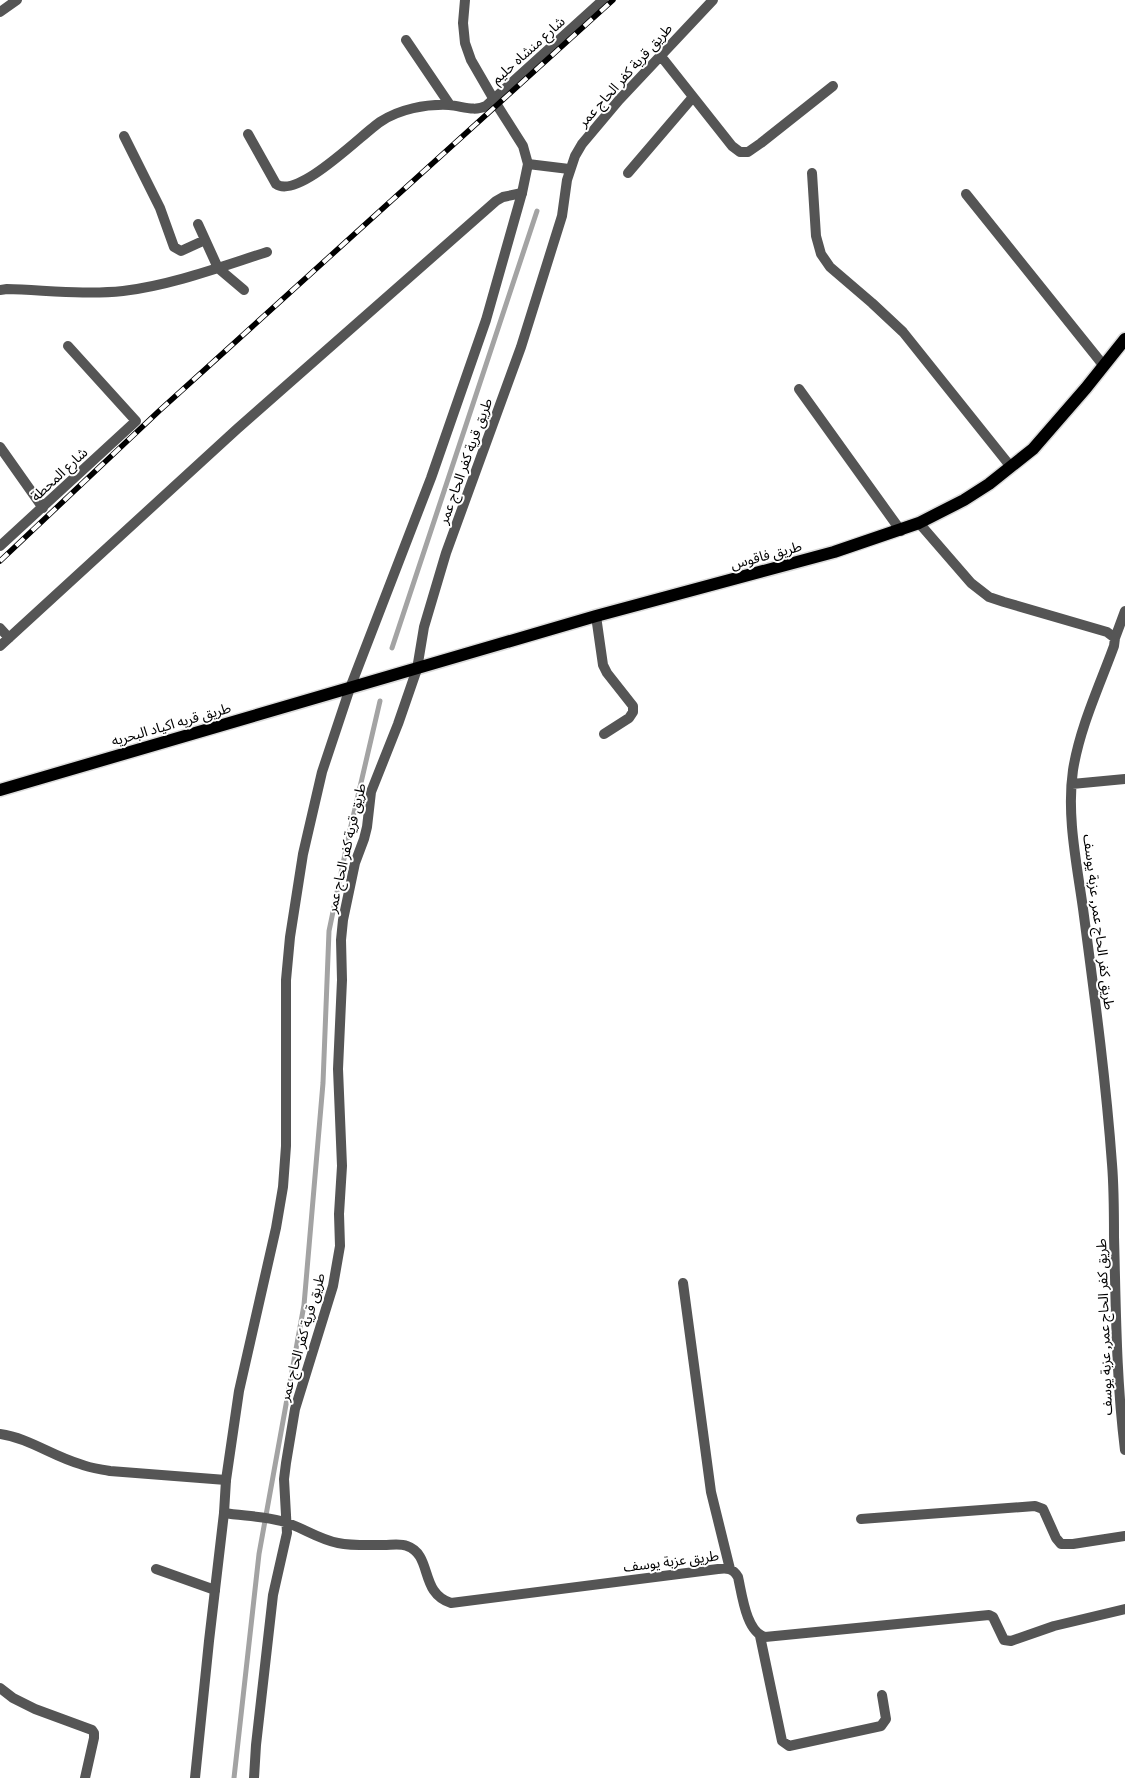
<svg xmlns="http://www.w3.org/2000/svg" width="1125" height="1778" viewBox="0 0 1125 1778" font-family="Signika,'Noto Sans Arabic',sans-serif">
  <rect width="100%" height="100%" fill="#fff"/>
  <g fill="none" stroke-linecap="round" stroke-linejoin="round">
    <path stroke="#a3a3a3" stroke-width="5" d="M392 648 537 211
      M234 1778 259 1554 304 1305 323 1083 329 931 350 830 380 701"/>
    <g stroke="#dbdbdb" stroke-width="15">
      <path id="primary" d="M0 790 596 616 834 552 919 523 964 500 989 484 1033 449 1086 388 1125 339"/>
    </g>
    <path stroke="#555" stroke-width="10" d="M406 40 450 105
      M660 55 732 146 740 152H748L761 143 833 86
      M248 134 276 184C298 200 362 134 380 122 399 109 426 104 449 105 462 106 474 112 486 106L603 0
      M124 136 160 208 174 247 181 251 205 240
      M528 164 569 169
      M628 173 693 97
      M812 173 816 236 821 254 830 267 872 303 903 332 1011 467
      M966 194 1104 366
      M198 224 218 268 244 290
      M0 290 7 289C45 290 85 295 123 291 172 285 220 267 267 252
      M799 389 901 531
      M0 447 43 508
      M919 523 971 583 989 597 1004 602 1107 632 1115 638 1114 646C1099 687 1080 727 1073 770 1066 818 1078 869 1084 916 1095 999 1106 1081 1112 1164 1114 1188 1114 1213 1114 1237 1116 1308 1116 1379 1125 1450
      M0 546 136 421 68 346
      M596 616 603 665 607 673 633 706V712L629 718 604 734
      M0 628 9 638
      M1115 638 1125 611
      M0 646 237 429 496 201 503 197 522 193
      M1072 784 1125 779
      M683 1283 711 1492 730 1569
      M0 1434C29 1438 52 1456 80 1464 89 1468 100 1469 110 1471L226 1480
      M224 1513C243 1516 263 1516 281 1521 301 1526 317 1539 338 1543 353 1546 369 1545 384 1545 391 1545 400 1543 407 1546 433 1555 419 1593 451 1603L718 1569C727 1568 733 1568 738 1577 742 1594 746 1632 765 1637L989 1615 993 1617 1004 1640 1011 1641 1054 1626 1125 1609
      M861 1519 1035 1506 1043 1509 1056 1538 1061 1544H1073L1125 1536
      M156 1569 215 1590
      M760 1636 782 1741 789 1746 881 1726 886 1719 882 1695
      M0 1688 13 1698 35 1709 92 1730 94 1733V1738L85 1778
      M254 1778 256 1745 273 1595 287 1533 284 1479 286 1463 295 1409 333 1286 340 1246 339 1214 342 1166 338 1069 342 980 341 940 343 920 355 863 364 839 367 827 371 792 398 724 417 669 424 627 446 553 521 347 562 216 567 180 575 156 582 144 619 100 713 0"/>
    <path stroke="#555" stroke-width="10" d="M0 12 17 0
      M195 1778 209 1641 224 1513 226 1480 239 1391 276 1228 283 1187 286 1146V980L290 937 303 854 322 772 350 688 431 478 486 320 522 193 528 164 523 146 497 105 471 60 465 43 463 23 465 0"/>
    <use href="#primary" stroke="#000" stroke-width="12"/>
    <g stroke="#000" stroke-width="5.5">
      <path id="rail" d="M0 561 159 411 613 0"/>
    </g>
    <use href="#rail" stroke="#fff" stroke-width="4" stroke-dasharray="11" stroke-linecap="butt"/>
  </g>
  <g text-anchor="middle" stroke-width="4" stroke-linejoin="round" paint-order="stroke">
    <g font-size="14" fill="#000" stroke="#fff">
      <text transform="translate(528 50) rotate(-42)" y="5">شارع منشاه حليم</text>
      <text transform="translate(625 75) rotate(-48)" y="5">طريق قرية كفر الحاج عمر</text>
      <text transform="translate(465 461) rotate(-70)" y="5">طريق قرية كفر الحاج عمر</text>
      <text transform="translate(59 474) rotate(-43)" y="5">شارع المحطة</text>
      <text transform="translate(766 555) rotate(-15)" y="5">طريق فاقوس</text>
      <text transform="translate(171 724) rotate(-16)" y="5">طريق قريه اكياد البحريه</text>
      <text transform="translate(346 848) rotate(-77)" y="5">طريق قرية كفر الحاج عمر</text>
      <text transform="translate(1099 922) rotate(83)" y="5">طريق كفر الحاج عمر, عزبة يوسف</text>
      <text transform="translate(1104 1327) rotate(-92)" y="5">طريق كفر الحاج عمر, عزبة يوسف</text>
      <text transform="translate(302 1337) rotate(-74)" y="5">طريق قرية كفر الحاج عمر</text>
      <text transform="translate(671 1561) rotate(-7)" y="5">طريق عزبة يوسف</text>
    </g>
  </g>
</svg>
